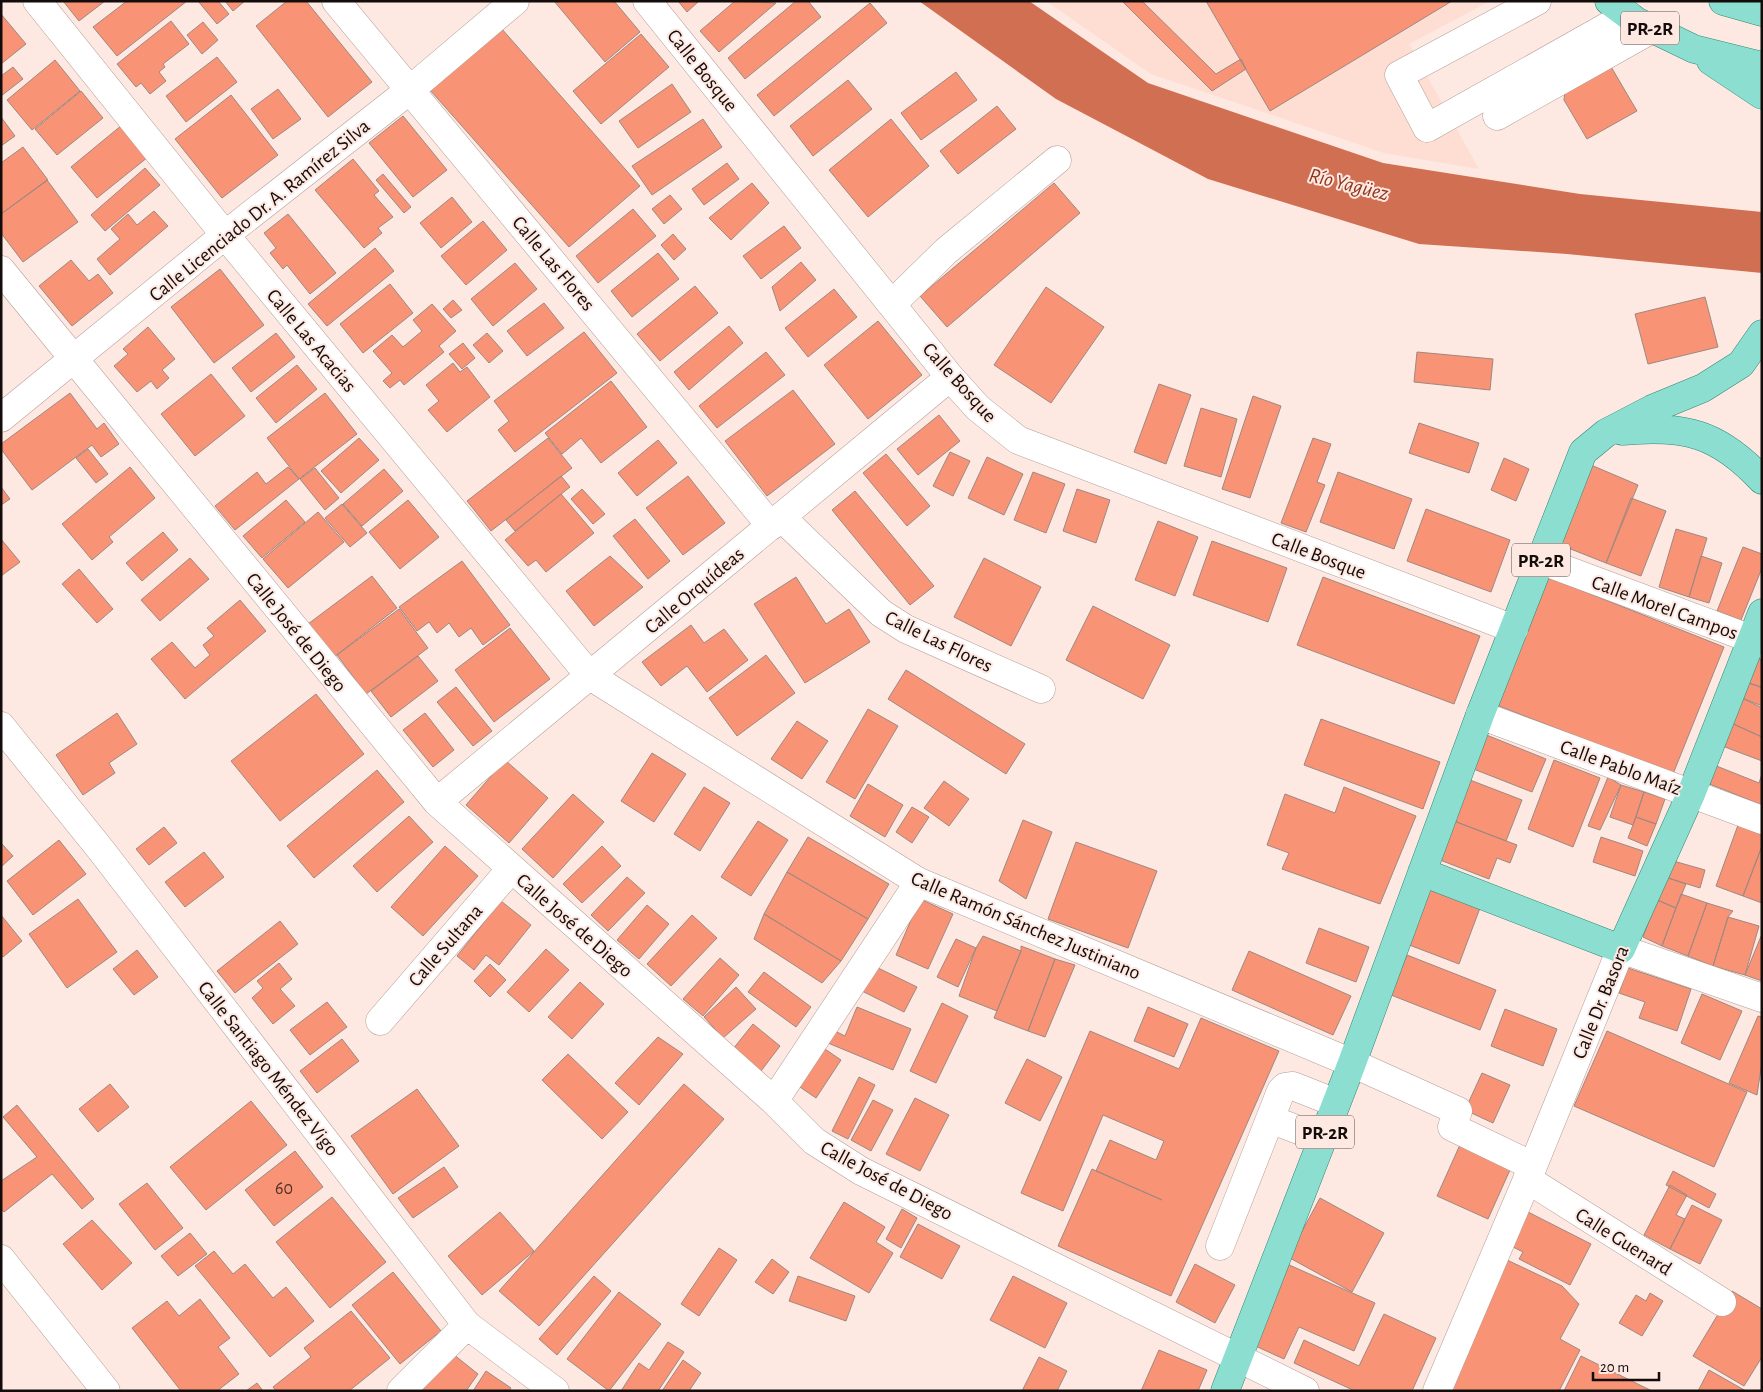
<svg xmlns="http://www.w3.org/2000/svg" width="1763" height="1392" viewBox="0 0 1763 1392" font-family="'Alegreya Sans',sans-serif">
  <rect width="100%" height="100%" fill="#fde8e2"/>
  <path fill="#feddd3" d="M1046 1H1490L1409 44 1479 169 1384 153 1151 74Z"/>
  <path fill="#d16f53" d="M919 1H1029L1148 83 1383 163 1580 194 1762 212V273L1567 254 1419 244 1208 179 1056 99Z"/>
  <path fill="#f89376" stroke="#9f8881" d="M63 1H105L79 21Z
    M127 1H187L117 56 93 27Z
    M198 1H218L229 14 217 24Z
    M225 1H245L233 11Z
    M287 1H306L372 82 328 117 256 26Z
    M554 1H614L640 32 605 62Z
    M678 1H699L687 12Z
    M735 1 776 3 719 52 700 31Z
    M796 1H808L821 17 745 79 728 58Z
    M1122 1H1142L1216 74 1241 59 1246 69 1212 91Z
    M1206 1H1452L1270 111Z
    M870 3 887 23 774 116 757 95Z
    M1 14 26 44 1 64Z
    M171 21 189 44 163 64 165 67 159 72 166 81 150 94 141 83 136 87 117 64Z
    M203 22 218 40 202 54 187 35Z
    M501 28 640 186 569 247 430 90Z
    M641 34 669 67 601 124 573 91Z
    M217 57 237 82 186 122 166 96Z
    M55 60 80 91 32 130 7 100Z
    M1610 65 1637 111 1587 139 1564 100 1565 91Z
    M13 67 23 79 1 96V76Z
    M956 72 977 100 921 140 901 113Z
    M848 80 872 109 813 156 790 126Z
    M672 84 691 112 638 148 619 121Z
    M278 89 301 119 273 139 251 109Z
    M81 91 103 118 57 155 35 129Z
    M231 95 278 155 222 198 175 139Z
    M997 106 1016 129 958 174 940 151Z
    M403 116 447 170 413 197 369 143Z
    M1 117 15 136 1 146Z
    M703 119 722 147 652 195 632 166Z
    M891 119 929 166 868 217 829 170Z
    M122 125 148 157 97 198 71 167Z
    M23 147 48 180 1 214V163Z
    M353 159 379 191 374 195 393 217 378 228 382 233 364 248 315 190Z
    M727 163 739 179 704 205 692 189Z
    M145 168 160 185 105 231 91 215Z
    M383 174 411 207 404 213 376 180Z
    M47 180 78 222 23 262 1 233V214Z
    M752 183 769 203 731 240 709 218Z
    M1054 183 1080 213 947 327 920 296Z
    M670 195 682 209 664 224 652 209Z
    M452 197 472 222 441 248 420 223Z
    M633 209 656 236 598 283 576 256Z
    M154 211 168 226 110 275 97 259 120 239 111 229 128 214 137 225Z
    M288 214 336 273 310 294 287 265 283 269 270 253 276 248 264 233Z
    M483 221 507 250 466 285 441 256Z
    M784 226 801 248 761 279 743 256Z
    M673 234 686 249 674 260 661 245Z
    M375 248 394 271 327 326 308 304Z
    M658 253 679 279 632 317 611 291Z
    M71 260 89 281 98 274 113 293 72 326 39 286Z
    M801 262 816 280 780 311 772 287Z
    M515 263 537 289 493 326 471 299Z
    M220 269 264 325 214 363 171 307Z
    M390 284 413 313 363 353 340 324Z
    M695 286 718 313 660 361 637 334Z
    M1046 287 1104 327 1051 403 994 365Z
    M834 289 857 317 808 357 785 328Z
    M1705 297 1718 347 1648 364 1635 314Z
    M453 300 462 310 451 318 443 309Z
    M544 303 564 328 527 356 507 331Z
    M432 304 456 331 439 346 444 352 404 385 400 380 390 388 383 381 392 373 373 351 392 335 403 347 422 331 413 320Z
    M878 321 922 375 868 419 824 365Z
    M729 326 743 343 689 390 674 372Z
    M148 327 175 359 162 370 169 378 157 389 151 381 137 392 114 366 128 354 123 349Z
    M584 332 617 373 515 452 498 430 509 421 494 401Z
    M276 333 295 357 251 392 232 368Z
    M487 333 503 351 489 363 473 345Z
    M463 343 475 358 462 369 449 354Z
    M766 352 785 375 717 428 699 406Z
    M1417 352 1493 359 1490 390 1414 382Z
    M453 363 460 372 467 367 490 397 447 432 428 410 439 401 426 385Z
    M297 365 317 389 276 423 256 398Z
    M211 374 245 416 195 456 161 414Z
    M611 381 647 427 601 463 581 438 562 454 545 433Z
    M1159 384 1191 395 1166 464 1134 452Z
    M793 390 835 444 767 496 725 441Z
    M70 393 97 429 104 423 119 444 101 457 92 445 32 490 1 449V444Z
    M325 393 357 434 299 479 267 438Z
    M1253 396 1281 406 1250 498 1222 489Z
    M1201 408 1237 419 1221 477 1184 466Z
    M939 415 960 441 918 475 897 449Z
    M1419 423 1479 443 1469 473 1409 453Z
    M359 438 379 460 341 493 321 471Z
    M548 438 572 468 491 531 467 501Z
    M1313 438 1331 444 1317 482 1325 485 1306 532 1281 523Z
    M658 440 677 463 637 496 618 473Z
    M88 449 108 474 96 483 76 458Z
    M950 452 970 461 953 496 933 486Z
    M886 454 930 506 907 526 863 473Z
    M987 457 1023 474 1004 515 968 498Z
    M1504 458 1529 469 1516 501 1491 490Z
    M1591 465 1638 485 1606 563 1558 544Z
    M130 467 155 498 109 537 113 542 92 560 62 524Z
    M288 467 299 479 235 530 215 506 257 472 266 484Z
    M315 468 339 498 325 510 300 479Z
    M384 469 403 491 362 526 343 504Z
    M1033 472 1065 484 1046 533 1014 520Z
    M1338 472 1412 499 1394 549 1320 522Z
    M561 476 570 487 515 531 506 520Z
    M688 476 725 523 683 555 646 508Z
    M1 487 10 499 1 505Z
    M582 489 605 514 593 524 571 499Z
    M1077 489 1110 500 1096 543 1063 531Z
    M855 491 934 586 910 605 832 510Z
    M561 494 594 533 546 572 536 560 528 566 505 540Z
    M1631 498 1666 511 1641 576 1606 563Z
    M286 500 305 522 262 558 243 536Z
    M408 500 439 537 400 569 369 532Z
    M342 504 367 533 350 547 325 518Z
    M1426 509 1510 540 1491 592 1407 561Z
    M318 512 344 542 288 588 263 559Z
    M635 519 670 561 648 579 613 536Z
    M1158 521 1198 537 1175 596 1135 580Z
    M1676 529 1707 538 1689 597 1659 587Z
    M163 532 178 550 142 581 126 563Z
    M1 539 20 562 1 576Z
    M1212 541 1287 568 1268 622 1193 595Z
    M1743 547 1762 554V568L1741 620 1717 611Z
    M610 556 643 587 594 626 566 591Z
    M1701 556 1722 563 1709 603 1689 597Z
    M190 558 209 579 160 621 141 600Z
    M984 558 1041 587 1011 646 954 617Z
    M462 561 510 625 483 645 471 628 459 637 449 623 437 633 429 622 417 631 399 607Z
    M79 569 113 609 97 623 62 584Z
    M372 576 397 608 334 657 308 624Z
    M1545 576 1724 647 1673 774 1494 704Z
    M796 577 826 624 849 609 870 642 805 683 754 604Z
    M1323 577 1480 636 1454 704 1297 645Z
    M240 600 266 631 185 699 151 659 172 642 195 668 210 655 203 645 214 636 207 628Z
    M1093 606 1170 645 1143 699 1066 660Z
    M399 609 428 648 366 694 337 655Z
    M691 625 704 643 724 629 748 660 707 692 687 666 661 686 642 662Z
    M510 628 550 679 494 722 455 670Z
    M766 655 795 693 737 736 709 698Z
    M418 656 438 681 391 717 371 691Z
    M1756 658 1762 660V687L1749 683Z
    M906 670 1025 744 1006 774 888 699Z
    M1749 683 1762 688V706L1742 698Z
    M456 687 492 731 473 746 437 702Z
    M316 694 364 754 280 821 231 761Z
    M1742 698 1762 708V737L1729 722Z
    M868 709 898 726 855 799 826 782Z
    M117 713 137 744 109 763 115 773 83 795 56 755Z
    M425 713 454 750 433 767 403 730Z
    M1321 719 1440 762 1423 809 1304 765Z
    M797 721 828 741 802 779 771 759Z
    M1729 722 1762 737V761L1717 744Z
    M1484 734 1546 759 1532 792 1471 768Z
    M652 753 686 774 654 822 621 801Z
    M505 760 548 798 509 843 466 805Z
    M1554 760 1600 778 1573 847 1528 829Z
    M1714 765 1759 783 1762 774V805L1707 783Z
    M377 770 404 802 314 878 287 846Z
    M1608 777 1621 785 1600 830 1588 826Z
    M1470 780 1522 800 1506 841 1454 821Z
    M944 781 969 799 949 826 924 808Z
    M868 784 903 805 885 837 850 816Z
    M1621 785 1644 792 1633 825 1610 817Z
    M704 787 730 803 700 851 674 834Z
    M1344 787 1416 816 1380 904 1282 869 1289 853 1267 845 1285 794 1335 813Z
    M1644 792 1665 799 1656 824 1636 817Z
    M573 794 604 822 553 878 522 849Z
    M912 807 929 817 912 843 896 832Z
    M409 816 433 842 377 892 353 866Z
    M1636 817 1656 824 1647 846 1628 838Z
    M1023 820 1052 832 1026 899 999 881Z
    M758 821 788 840 751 896 721 877Z
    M1454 821 1517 845 1510 863 1497 858 1489 879 1440 860Z
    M1738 825 1762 835V846L1743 896 1716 886Z
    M164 827 177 843 149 865 136 849Z
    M808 837 889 884 868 919 787 872Z
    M1601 837 1643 851 1635 876 1593 862Z
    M59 840 86 874 33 915 7 881Z
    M1076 842 1157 871 1128 948 1048 919Z
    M1 843 13 856 1 867Z
    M445 846 478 876 423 936 391 907Z
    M602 846 621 866 582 903 563 884Z
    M1762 846V903L1743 896Z
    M204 852 224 877 185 907 165 882Z
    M1670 860 1705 870 1700 888 1665 877Z
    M787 872 868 919 841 961 764 914Z
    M627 877 645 893 608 931 591 915Z
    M1665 877 1686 884 1676 908 1657 900Z
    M1425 888 1480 908 1459 964 1404 943Z
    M1681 894 1707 903 1688 956 1662 946Z
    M78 899 117 952 67 988 29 934Z
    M920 899 953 914 928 969 896 955Z
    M1657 900 1676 908 1662 946 1643 937Z
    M501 901 531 925 499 965 486 955 474 970 457 956Z
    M1707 903 1733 911 1728 917 1713 966 1688 956Z
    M647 905 669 924 639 959 617 940Z
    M764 914 841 961 822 983 754 939Z
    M1 915 22 941 3 957 1 955Z
    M692 915 717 938 671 986 647 964Z
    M1728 917 1759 926 1745 975 1713 966Z
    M280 921 298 944 235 993 217 971Z
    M1319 928 1369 947 1356 982 1306 963Z
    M1762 934V981L1745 975Z
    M983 936 1021 951 997 1011 959 996 976 948Z
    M956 939 976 948 958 987 937 977Z
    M1021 946 1055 959 1028 1031 994 1018 1021 951Z
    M546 949 569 970 529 1012 507 992Z
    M137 950 158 977 134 995 113 969Z
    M1249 951 1351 996 1333 1035 1232 990Z
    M1407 955 1496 990 1480 1030 1391 995Z
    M720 958 739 975 703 1016 683 999Z
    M1055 959 1075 965 1045 1037 1028 1031Z
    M279 963 292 979 280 989 295 1006 273 1024 252 998 263 988 257 981Z
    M490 964 506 980 490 997 474 981Z
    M874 966 917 987 904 1012 862 991Z
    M1628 968 1691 989 1677 1031 1639 1018 1645 1002 1619 993Z
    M764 972 811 1007 796 1027 748 992Z
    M580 982 604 1004 572 1039 548 1017Z
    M736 987 756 1009 723 1038 704 1017Z
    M1702 994 1742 1011 1720 1060 1681 1043Z
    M327 1002 347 1027 310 1055 290 1030Z
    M942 1003 968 1016 936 1083 910 1071Z
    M857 1007 911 1029 893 1070 828 1043 833 1030 845 1036Z
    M1148 1007 1188 1024 1174 1057 1134 1041Z
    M1505 1009 1557 1029 1543 1066 1491 1046Z
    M1758 1016 1762 1017V1062L1757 1095 1729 1083Z
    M1201 1018 1279 1051 1171 1296 1058 1246 1092 1169 1162 1200 1096 1171 1110 1140 1156 1160 1164 1141 1103 1115 1063 1211 1021 1193 1090 1031 1179 1069Z
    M753 1024 780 1046 761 1071 733 1049Z
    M1607 1031 1747 1092 1714 1167 1574 1106Z
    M658 1037 683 1054 639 1105 615 1083Z
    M342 1039 359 1061 317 1093 300 1071Z
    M822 1047 841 1060 816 1098 797 1085Z
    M568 1054 628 1112 602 1139 542 1080Z
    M1027 1059 1062 1077 1040 1121 1005 1103Z
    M1482 1073 1510 1085 1493 1123 1465 1110Z
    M859 1077 875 1085 848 1139 832 1131Z
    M110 1084 129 1107 98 1132 79 1109Z
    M684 1084 724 1119 539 1326 499 1291Z
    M417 1089 459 1146 393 1194 351 1136Z
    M915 1098 949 1115 920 1171 886 1154Z
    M873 1100 893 1110 871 1151 851 1140Z
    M251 1101 287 1145 206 1210 170 1167Z
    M17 1105 94 1199 82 1209 52 1174 4 1212 1 1209V1181L37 1157 3 1117Z
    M1463 1138 1514 1161 1488 1219 1437 1196Z
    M295 1151 323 1187 274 1226 245 1190Z
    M444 1167 458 1187 413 1218 398 1198Z
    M1673 1171 1716 1194 1709 1208 1666 1185Z
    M147 1183 183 1228 155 1250 119 1204Z
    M1670 1185 1687 1195 1676 1215 1685 1219 1670 1249 1644 1235Z
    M332 1197 386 1262 330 1308 276 1242Z
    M1320 1198 1384 1233 1352 1292 1288 1257Z
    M844 1202 885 1227 876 1242 893 1253 869 1293 810 1258Z
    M1692 1205 1722 1220 1700 1264 1670 1249Z
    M902 1209 917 1218 901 1248 886 1239Z
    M500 1212 534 1251 482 1295 448 1256Z
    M1528 1212 1591 1244 1570 1285 1519 1259 1523 1252 1511 1246Z
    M92 1220 132 1263 102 1290 63 1244Z
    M918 1224 960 1246 942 1279 900 1257Z
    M190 1233 207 1254 178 1276 161 1256Z
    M719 1248 737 1260 699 1316 681 1304Z
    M214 1251 233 1274 245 1264 273 1298 286 1287 314 1321 270 1357 195 1266Z
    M772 1259 789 1272 773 1294 755 1282Z
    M1507 1260 1562 1286 1579 1304 1560 1339 1580 1350 1559 1391H1447Z
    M1195 1264 1235 1285 1215 1323 1176 1302Z
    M1287 1264 1375 1303 1354 1351 1299 1327 1284 1359 1251 1344Z
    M393 1272 441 1331 400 1364 352 1305Z
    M594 1276 611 1291 557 1355 539 1339Z
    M798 1276 855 1296 846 1321 789 1301Z
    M1013 1276 1067 1303 1045 1348 990 1320Z
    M1732 1291 1762 1309V1357L1744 1386 1693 1356Z
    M619 1292 661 1324 609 1391 567 1359Z
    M1650 1293 1663 1301 1642 1336 1619 1323 1636 1295 1646 1301Z
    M200 1299 230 1338 218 1347 239 1374 217 1391H181L132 1328 167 1301 179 1316Z
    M351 1311 390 1358 349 1391H276L273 1387 311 1357 304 1348Z
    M1384 1314 1436 1338 1412 1391H1355L1294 1363 1304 1340 1359 1366Z
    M668 1342 684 1352 658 1391H621L639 1363 649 1370Z
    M1159 1350 1207 1370 1198 1391H1141Z
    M453 1354 478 1374 466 1391H421Z
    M1581 1356 1652 1391H1564Z
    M1039 1357 1067 1371 1057 1391H1022Z
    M683 1360 701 1373 689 1391H662Z
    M1709 1370 1746 1391H1698Z
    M486 1371 511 1388 509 1391H473Z
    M257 1383 263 1391H246Z"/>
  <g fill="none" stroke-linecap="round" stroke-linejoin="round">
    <g stroke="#b59e97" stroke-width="29">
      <path id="minor" d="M37 1 225 235 590 676 919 882 1352 1063 1458 1111 1452 1127 1533 1166
        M336 1 771 526
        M647 1 950 377 978 408 1018 440 1514 629
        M1537 1 1399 75 1427 128 1628 15
        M1497 116 1652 29
        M1 270 437 802 774 1101 814 1141 861 1171 1305 1391
        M892 304 946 251 1057 160
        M1 418 225 235 411 89 515 1
        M781 517 881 613 906 629 1041 689
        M1540 560 1762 643
        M1480 715 1762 820
        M1 726 101 850 467 1325 555 1391
        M437 802 950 377
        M380 1021 511 869
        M774 1101 919 882
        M1270 1119 1322 1139
        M1527 1179 1722 1302
        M1220 1246 1281 1091 1285 1087 1293 1086 1336 1103
        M1 1259 106 1391
        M401 1391 467 1325
        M1437 1391 1533 1166 1621 949 1762 998"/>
    </g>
    <g stroke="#308877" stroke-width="29">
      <path id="major" d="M1609 1 1636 21 1694 49 1762 66
        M1723 1 1762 12
        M1711 61 1762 95
        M1622 431C1685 425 1718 433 1762 480
        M1422 872 1621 949 1691 794 1762 613
        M1225 1391 1352 1063 1480 715 1583 452 1606 433 1652 409 1703 388 1741 364 1762 334"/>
    </g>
    <use href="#minor" stroke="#fff" stroke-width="28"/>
    <use href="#major" stroke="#8cdfd0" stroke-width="28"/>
  </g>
  <g text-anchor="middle" stroke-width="4" stroke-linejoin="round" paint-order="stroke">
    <g font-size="18" fill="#4d2e25">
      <text x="284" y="1194">60</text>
    </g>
    <g fill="#fde8e2" stroke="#5a4e4b" stroke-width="1">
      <rect x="1621" y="11.5" width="58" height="33" rx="4"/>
      <rect x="1512" y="543.5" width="58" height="33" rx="4"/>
      <rect x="1296" y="1115.5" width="58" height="33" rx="4"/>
    </g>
    <g font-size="19" font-weight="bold" fill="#140c0a">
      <text x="1650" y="35">PR-2R</text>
      <text x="1541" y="567">PR-2R</text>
      <text x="1325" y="1139">PR-2R</text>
    </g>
    <g font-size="20" fill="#140c0a" stroke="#fde8e2">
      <text transform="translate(703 70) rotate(51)" y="7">Calle Bosque</text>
      <text transform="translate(259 210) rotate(-39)" y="7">Calle Licenciado Dr. A. Ramírez Silva</text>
      <text transform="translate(554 263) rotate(50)" y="7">Calle Las Flores</text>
      <text transform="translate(312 340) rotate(50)" y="7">Calle Las Acacias</text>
      <text transform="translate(960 382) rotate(48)" y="7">Calle Bosque</text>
      <text transform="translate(1319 555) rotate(21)" y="7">Calle Bosque</text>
      <text transform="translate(694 590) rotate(-40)" y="7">Calle Orquídeas</text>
      <text transform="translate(1665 607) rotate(20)" y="7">Calle Morel Campos</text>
      <text transform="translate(297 632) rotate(51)" y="7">Calle José de Diego</text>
      <text transform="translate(939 641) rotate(26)" y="7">Calle Las Flores</text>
      <text transform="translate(1621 767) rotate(20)" y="7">Calle Pablo Maíz</text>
      <text transform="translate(575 925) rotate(41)" y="7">Calle José de Diego</text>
      <text transform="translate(1026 925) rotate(23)" y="7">Calle Ramón Sánchez Justiniano</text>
      <text transform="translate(445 945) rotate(-49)" y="7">Calle Sultana</text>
      <text transform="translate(1600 1002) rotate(-68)" y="7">Calle Dr. Basora</text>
      <text transform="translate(269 1068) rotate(52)" y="7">Calle Santiago Méndez Vigo</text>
      <text transform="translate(887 1180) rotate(28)" y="7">Calle José de Diego</text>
      <text transform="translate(1624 1241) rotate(32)" y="7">Calle Guenard</text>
    </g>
    <g font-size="21" font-style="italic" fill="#8e351a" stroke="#fde8e2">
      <text transform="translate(1349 184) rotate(14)" y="7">Río Yagüez</text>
    </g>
  </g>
  <rect width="1763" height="1392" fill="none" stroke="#140c0a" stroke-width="5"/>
  <path d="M1593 1372v8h66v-8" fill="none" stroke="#140c0a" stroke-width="2.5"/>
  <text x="1600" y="1372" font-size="15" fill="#140c0a" stroke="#fde8e2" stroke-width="4" paint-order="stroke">20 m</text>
</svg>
